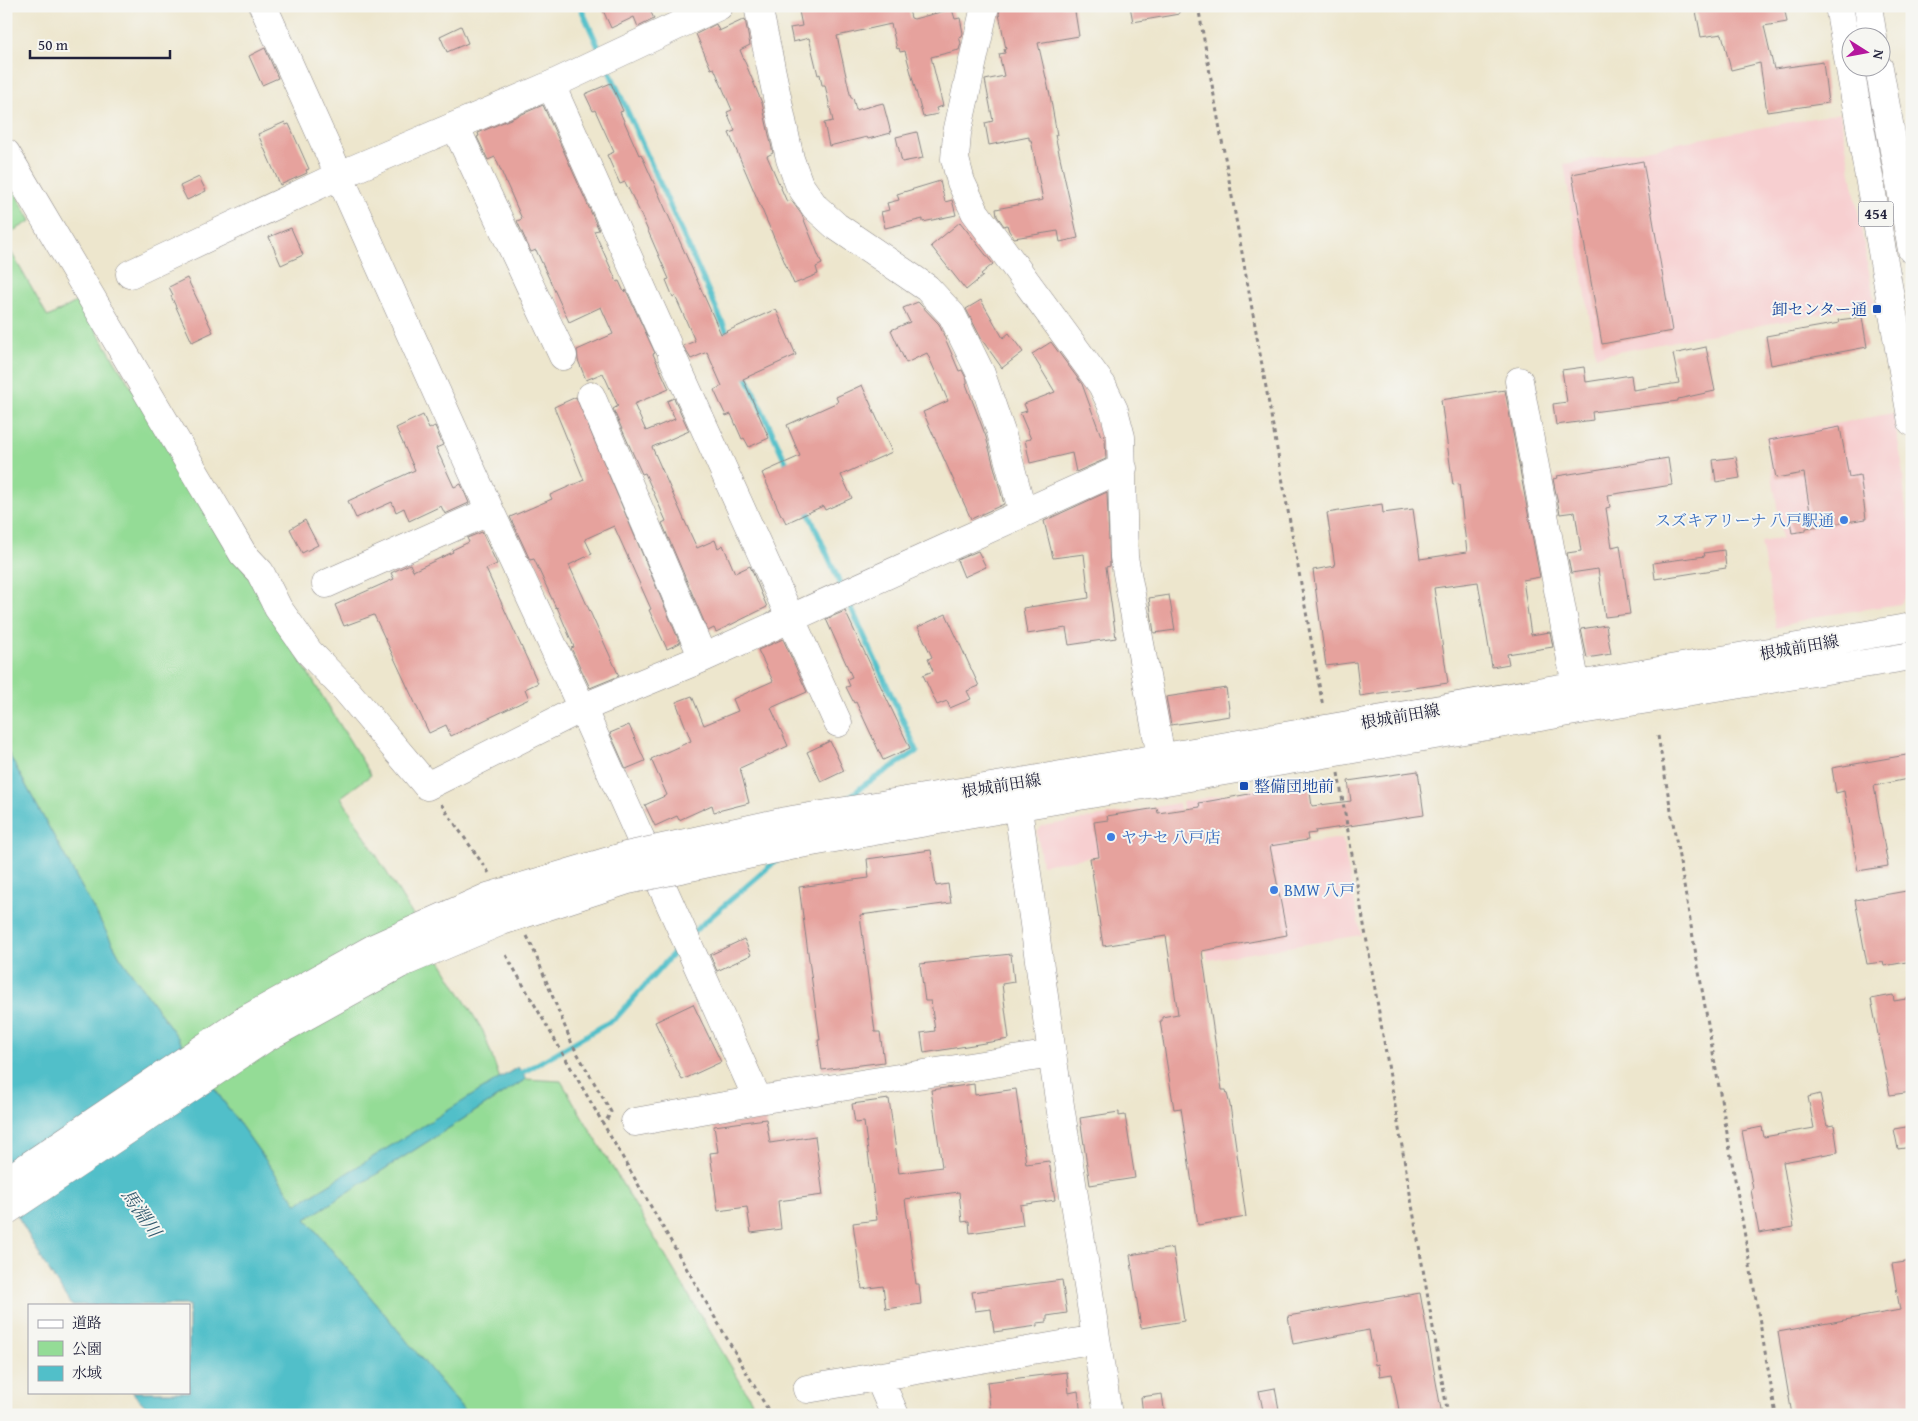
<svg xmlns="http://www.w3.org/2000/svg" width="1918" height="1421" viewBox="0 0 1918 1421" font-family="'Gentium Book Plus','Noto Serif JP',serif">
  <rect width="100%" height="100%" fill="#f6f6f2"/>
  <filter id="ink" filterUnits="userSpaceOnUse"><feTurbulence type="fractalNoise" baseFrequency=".02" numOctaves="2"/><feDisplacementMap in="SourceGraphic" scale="10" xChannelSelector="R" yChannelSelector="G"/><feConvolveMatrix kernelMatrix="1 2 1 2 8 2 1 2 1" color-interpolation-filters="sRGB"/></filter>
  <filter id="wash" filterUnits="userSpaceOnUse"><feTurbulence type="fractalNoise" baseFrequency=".0096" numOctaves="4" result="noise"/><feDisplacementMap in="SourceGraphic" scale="20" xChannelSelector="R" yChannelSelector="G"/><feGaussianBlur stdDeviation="1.12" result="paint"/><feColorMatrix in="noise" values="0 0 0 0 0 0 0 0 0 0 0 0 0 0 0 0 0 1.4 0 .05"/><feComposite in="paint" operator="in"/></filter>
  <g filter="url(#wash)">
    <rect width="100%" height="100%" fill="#ede6cd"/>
    <path fill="#f7cfd0" d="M1840 113 1875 304 1596 356 1564 164Z
      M1893 413 1902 463 1905 501 1912 539V587L1900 604 1819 616 1776 628 1761 542 1782 538 1766 437Z
      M1276 786 1286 846 1342 838 1361 935 1208 960 1182 802Z
      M1179 803 1185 841 1042 865 1037 833 1042 826Z"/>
    <path fill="#94dc96" stroke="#5b7f68" d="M6 176 31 221 6 235Z
      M6 243 48 317 78 301 371 775 341 797 483 1031 500 1079 297 1204 120 957 6 749Z
      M526 1079 561 1081 760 1415H468L306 1219Z"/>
    <path fill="#51bfc9" stroke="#3a7082" d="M6 749 120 957 297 1204 518 1067 526 1079 306 1219 468 1415H154L132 1392H189V1305H71L44 1263 6 1195Z"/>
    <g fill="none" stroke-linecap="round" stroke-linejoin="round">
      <path stroke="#51bfc9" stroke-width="5.5" d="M580 6 602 55
        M608 68 729 337
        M744 371 789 469
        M806 507 842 588
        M845 801 864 785 917 751 848 601
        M692 933 778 859
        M522 1073 616 1018 680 946"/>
    </g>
    <g id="blocks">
      <path fill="#e6a29d" d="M601 6H660L650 10 654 19 638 27 634 17 611 28Z
        M798 6H908L911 18 914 19 952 9 955 19 960 18 963 33 962 36 959 37 961 43 959 50 931 57 943 106 936 108 938 114 923 117 905 51 900 52 899 48 897 49 891 24 837 36 851 98H853L856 110 883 103 891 133 868 139 867 137 829 146 824 123 833 121 825 85H822L820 74 818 75 809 38 793 42 790 28 802 26Z
        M1013 6H1074L1079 36 1038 43 1050 95 1057 135H1055L1078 238 1060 242 1058 231 1014 238 1009 231 1007 225 1004 226 997 216 996 209 1043 200 1031 140H1029V137L989 145 985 123 993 121 985 80 1004 76 999 54 1005 53 1004 49H1006L999 14 1000 9Z
        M1130 6H1179V14L1133 22Z
        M1695 6H1784L1787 22 1764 26 1774 69 1823 62 1828 103 1767 112 1760 63 1731 70 1722 34 1701 37Z
        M745 19 750 45 740 50 762 103 773 153 767 156 787 202 791 200 802 215 822 264 816 267 818 274 794 284 729 133 735 131 727 112 732 110 714 68 711 69 696 34 716 24 719 31Z
        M461 26 468 43 447 52 440 36Z
        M265 48 278 78 262 85 249 56Z
        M611 83 623 111 620 112 639 155 641 154 721 334 776 309 796 355 743 379 769 438 749 447 744 438 742 439 731 414 726 416 714 390 722 386 707 352 691 359 683 346 695 341 680 307 675 296 673 297 666 280 669 279 638 208 625 182 620 184 607 155 614 152 595 110 593 111 585 94Z
        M543 105 599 230 594 231 617 282 619 281 624 292 626 290 655 353 653 354 669 389 634 404 646 431 675 419 667 401 674 398 689 431 652 447 691 535 697 548 715 540 718 548 723 545 735 573 750 566 767 607 716 632 714 628 708 631 662 523 666 521 645 473 642 474 613 409 618 406 603 373 586 380 578 360 577 350 613 334 601 307 569 322 536 250 531 252 517 221 522 219 495 157 488 160 477 137 479 136 478 133Z
        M285 122 286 125 289 124 309 169 306 170 307 173 280 185 258 134Z
        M917 132 923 158 902 162 896 137Z
        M1643 161 1672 331 1602 344 1572 174Z
        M199 177 206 191 187 200 180 186Z
        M940 181 945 202 952 200 956 215 923 222V219L885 228 881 212 889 210 887 203 899 200 897 194Z
        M960 222 993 264 981 274 983 276 966 290 931 246Z
        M291 228 303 255 281 265 269 237Z
        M187 278 213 332 192 342 171 296 173 295 169 287Z
        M981 300 1003 338 1009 333 1023 352 1002 368 982 340 966 309Z
        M918 302 939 324 959 371 962 370 967 380V383L966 384 986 437 1004 504 971 519 923 412 948 401 939 380 927 353 906 363 891 330 910 322 903 308Z
        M1862 317 1867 347 1771 365 1766 336 1839 323 1838 320Z
        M1051 342 1082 384 1101 436 1104 435 1105 439 1106 459 1076 472 1072 453 1030 463 1025 440 1031 439 1020 413 1027 411 1024 404 1055 392 1032 354Z
        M1706 347 1715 391 1678 399V401L1592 412 1593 420 1556 425 1553 404 1567 402 1562 370 1584 367 1586 382 1631 375 1633 390 1679 383 1673 354Z
        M862 385 892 452 841 475 852 498 825 510 823 506 786 523 782 515H781L762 473 800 456 787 425 838 402 836 397Z
        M1505 390 1540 577 1523 580 1531 635 1550 632 1553 647 1507 654 1509 664 1492 667 1478 582 1434 588 1448 683 1360 696 1356 662 1326 666 1313 570 1335 566 1327 513 1382 504 1383 513 1413 509 1420 559 1467 552 1459 484 1453 485 1441 400Z
        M576 397 680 643 667 649 649 610 651 609 614 526 585 539 592 554 569 565 619 676 590 688 571 648 574 647 557 607 556 608 534 559 530 560 510 517 552 499 550 495 584 480 554 407Z
        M423 415 429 429 435 426 443 445 436 448 454 487 461 484 469 503 445 514 441 506 409 521 404 508 396 512 392 502 356 518 348 501 415 470 396 428Z
        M1840 427 1849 477 1860 475 1866 519 1806 528V531L1792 533 1789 515 1810 512 1804 473 1776 478 1769 440Z
        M1736 457 1740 478 1716 482 1713 460Z
        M1668 458 1672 485 1608 495 1610 507 1606 508 1612 547 1620 545 1630 614 1605 617 1598 569 1571 573 1567 553 1581 551 1575 512 1560 514 1553 479 1558 478 1557 476Z
        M1107 492 1110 566 1106 567 1116 638 1069 645 1066 628 1027 634 1023 608 1089 598 1084 554 1053 558 1044 521Z
        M305 520 318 545 302 553 290 529Z
        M482 532 497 564 486 569 538 683 525 689 529 699 451 736 446 725 429 733 374 615 344 626 335 605 394 579 391 573 399 569 410 564 413 571 453 552 452 550 469 542 467 538Z
        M1724 550 1726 568 1655 579 1653 563 1705 556 1704 553Z
        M978 551 986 567 964 577 957 560Z
        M1169 595 1175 630 1154 633 1149 598Z
        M845 611 910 748 883 760 856 702 854 703 846 687 850 686 847 679 852 677 826 619Z
        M946 614 979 686 967 691 971 699 950 708 947 701 937 705 923 675 933 671 928 659 932 657 918 627Z
        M1606 625 1611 654 1587 658 1581 629Z
        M783 639 807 692 771 708 788 746 740 768 749 803 714 812 712 805 679 820 677 816 655 826 645 805 667 795 651 759 691 741 676 702 692 696 704 725 738 711 733 699 773 681 758 650Z
        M1226 688 1230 716 1171 725 1166 697Z
        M629 725 645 761 626 769 610 733Z
        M830 741 844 771 821 782 807 752Z
        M1912 754V778L1874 786 1888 866 1858 871 1844 791 1836 793 1832 768Z
        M1418 771 1424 815 1315 831 1316 833 1307 834 1308 840 1270 846 1287 935 1202 951 1222 1090H1226L1230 1105 1246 1217 1198 1225 1181 1108 1174 1109 1160 1021H1162V1017L1178 1014 1166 936 1103 946 1090 858 1099 857 1094 822 1108 820 1107 816 1157 808 1158 813 1200 807 1199 803 1260 792 1309 786 1312 806 1351 801 1348 781Z
        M931 850 936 886 948 884 951 903 860 915 875 1032H880L884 1062 822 1070 818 1040H820L799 887 869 878 867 859Z
        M1912 890V961L1884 966 1883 962 1867 964 1855 900Z
        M744 939 751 955 717 971 710 955Z
        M1011 954 1014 982 1002 984 1009 1039 924 1053 921 1033 935 1031 931 1001H925L920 964Z
        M1893 995 1894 1001 1912 998V1092L1890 1095 1871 999Z
        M693 1004 721 1062 682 1080 655 1022Z
        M974 1084 975 1095 1016 1089 1026 1164 1049 1161 1055 1200 1020 1205 1023 1225 970 1233 969 1221 962 1222 959 1192 905 1199 916 1284H919L921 1304 886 1309 883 1286 862 1289 853 1223 877 1220 864 1122 855 1123 852 1104 889 1099 899 1173 942 1167 931 1090Z
        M1820 1094 1827 1126 1834 1125 1838 1152 1783 1162 1794 1227 1759 1233 1751 1190 1753 1189 1742 1131 1762 1127 1764 1137 1814 1128 1808 1097Z
        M1119 1112V1116L1125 1115 1135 1178 1090 1185 1080 1118Z
        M766 1119 770 1143 815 1136 823 1195 778 1201 781 1229 751 1233 747 1207 718 1211 710 1153 718 1152 714 1126Z
        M1912 1126V1147L1898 1149 1894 1129Z
        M1173 1248 1184 1321 1141 1328 1130 1255Z
        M1912 1261V1415H1792L1778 1332 1900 1310 1892 1264Z
        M1062 1280 1067 1313 1047 1316V1322L1037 1323V1326L994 1332 991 1309 975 1311 972 1292Z
        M1420 1293 1442 1415H1400L1392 1374 1380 1376 1378 1364 1375 1365 1369 1330 1293 1344 1288 1316Z
        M1067 1372 1069 1393 1078 1391 1081 1415H991L987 1382Z
        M1275 1388 1280 1415H1264L1259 1391Z
        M1162 1394 1165 1415H1143L1141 1397Z"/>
    </g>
  </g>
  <g filter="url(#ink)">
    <use href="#blocks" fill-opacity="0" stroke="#888484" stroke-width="1"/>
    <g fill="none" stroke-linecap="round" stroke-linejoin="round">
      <g stroke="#888484" stroke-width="29">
        <path id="minor" d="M263 6 490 511 582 708 758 1100
          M758 6 790 159 799 184 815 207 836 226 927 288 952 315 981 374 1001 432 1023 513
          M985 6 957 133 955 159 961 182 975 212 1102 385 1114 410 1121 437 1124 557 1161 757
          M551 85 667 344
          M455 126 563 356
          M6 153 243 554 260 572 278 608 309 652 346 690 427 786 582 708 703 658 1123 468
          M130 274 340 175 551 85 719 6
          M672 356 838 723
          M1519 381 1576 686
          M591 396 703 658
          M326 584 490 511
          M1015 787 1052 1054 1108 1415
          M887 804 1015 783 1912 627
          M892 828 1581 710 1912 656
          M635 1122 758 1100 1052 1054
          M878 1376 895 1415
          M807 1389 1096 1339"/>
      </g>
      <g stroke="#888484" stroke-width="29">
        <path id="highway" d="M1839 6 1912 422
          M1868 6 1873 38
          M1879 68 1912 250"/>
      </g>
      <path stroke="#888484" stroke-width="3" stroke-dasharray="4 4" stroke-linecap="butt" d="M1198 6 1323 707
        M1658 736 1776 1415
        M1338 773 1448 1415
        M441 804 489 873
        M527 936 532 946 572 1044 611 1112 605 1123
        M506 955 771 1415"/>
      <use href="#minor" stroke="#fff" stroke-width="28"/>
      <use href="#highway" stroke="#fff" stroke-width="28"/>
      <g stroke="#888484" stroke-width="29" stroke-linecap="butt">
        <path id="minor-bridge" d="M6 1181 245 1020 376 947 488 897 626 856 786 821 887 804
          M6 1211 264 1039 400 964 502 921 628 880 795 845 892 828"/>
      </g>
      <use href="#minor-bridge" stroke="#fff" stroke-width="28"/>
    </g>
  </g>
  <g fill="#1a4fb4" stroke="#f6f6f2" stroke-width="2">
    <rect x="1872" y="304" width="10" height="10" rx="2.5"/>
    <rect x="1239" y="781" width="10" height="10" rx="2.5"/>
  </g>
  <g fill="#3f7fe0" stroke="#f6f6f2" stroke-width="2">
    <circle cx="1844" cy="520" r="5"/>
    <circle cx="1111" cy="837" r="5"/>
    <circle cx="1274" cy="890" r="5"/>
  </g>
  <g text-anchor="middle" stroke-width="4" stroke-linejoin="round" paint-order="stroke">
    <rect fill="#f6f6f2" stroke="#626272" stroke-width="1" x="1858.5" y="201.5" width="35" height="25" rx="4"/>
    <g font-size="15" font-weight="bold" fill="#22223b">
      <text x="1876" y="219">454</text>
    </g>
    <g font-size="16" fill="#164399" stroke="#f6f6f2" text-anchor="end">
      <text x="1867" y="315">卸センター通</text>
      <text x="1254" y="792" text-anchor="start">整備団地前</text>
    </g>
    <g font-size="16" fill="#366cbe" stroke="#f6f6f2" text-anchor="start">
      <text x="1834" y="526" text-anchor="end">スズキアリーナ 八戸駅通</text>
      <text x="1121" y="843">ヤナセ 八戸店</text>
      <text x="1284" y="896">BMW 八戸</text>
    </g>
    <g font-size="16" fill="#22223b" stroke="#f6f6f2">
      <text transform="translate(1799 647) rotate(-10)" y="6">根城前田線</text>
      <text transform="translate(1400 716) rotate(-10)" y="6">根城前田線</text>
      <text transform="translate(1001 785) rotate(-9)" y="6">根城前田線</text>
    </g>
    <g font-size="18" font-style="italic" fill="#32596d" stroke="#f6f6f2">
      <text transform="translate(141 1213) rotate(55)" y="6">馬淵川</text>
    </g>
  </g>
  <rect width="1918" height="1421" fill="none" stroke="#f6f6f2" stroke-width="25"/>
  <rect x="28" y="1304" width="162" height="90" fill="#f6f6f2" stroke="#a1a1a9"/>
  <rect x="38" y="1320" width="25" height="8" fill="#ffffff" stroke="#a1a1a9"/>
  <text x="72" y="1328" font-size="15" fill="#22223b">道路</text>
  <rect x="38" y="1341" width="25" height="15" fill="#94dc96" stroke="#a1a1a9"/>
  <text x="72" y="1354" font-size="15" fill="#22223b">公園</text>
  <rect x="38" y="1366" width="25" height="15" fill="#51bfc9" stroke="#a1a1a9"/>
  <text x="72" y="1378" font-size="15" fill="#22223b">水域</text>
  <g transform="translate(1866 52) rotate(101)"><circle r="24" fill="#f6f6f2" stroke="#a1a1a9"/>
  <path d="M0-4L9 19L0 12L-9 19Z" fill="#b5179e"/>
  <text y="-8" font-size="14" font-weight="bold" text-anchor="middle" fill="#22223b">N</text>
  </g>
  <path d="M30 50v8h140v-8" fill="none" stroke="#22223b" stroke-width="2.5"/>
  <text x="38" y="50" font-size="15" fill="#22223b" stroke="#f6f6f2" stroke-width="4" paint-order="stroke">50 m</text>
</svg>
